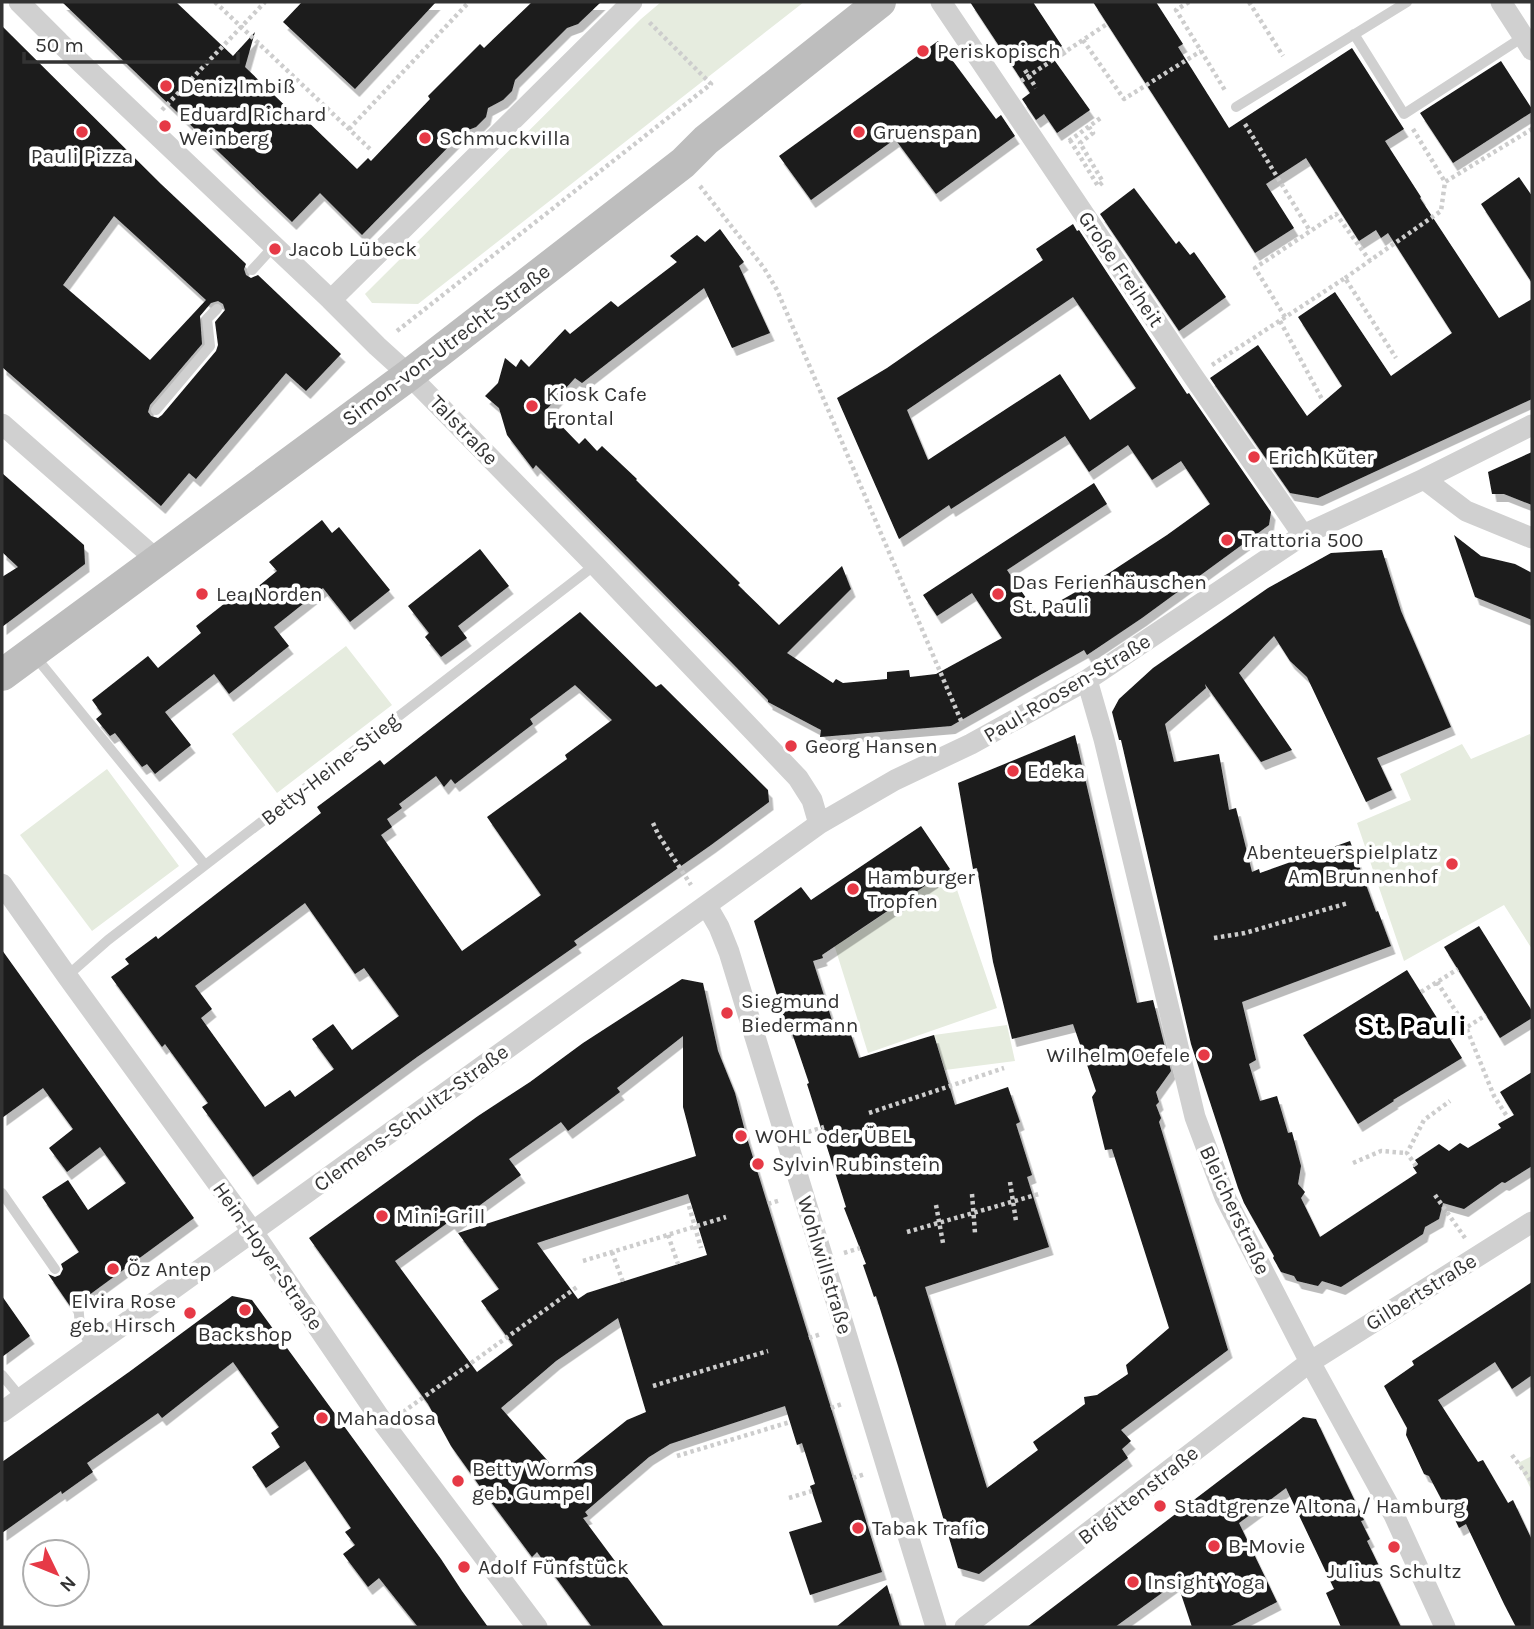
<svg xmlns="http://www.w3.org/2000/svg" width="1534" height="1629" viewBox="0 0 1534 1629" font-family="Karla,sans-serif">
  <defs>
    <filter id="shadow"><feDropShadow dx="4.5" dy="8" stdDeviation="0" flood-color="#0004"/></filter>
  </defs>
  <rect width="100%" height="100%" fill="#fff"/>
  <path fill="#e6ecdf" d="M661 2H804L418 304 372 303 365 294 641 19Z
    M346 646 392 705 277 793 232 734Z
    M1530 734 1532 741V949L1504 905 1404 961 1357 823 1411 800 1400 774 1462 744 1471 759Z
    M107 769 179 866 92 931 20 835Z
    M950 869 997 1008 868 1053 833 941 853 935Z
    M1007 1025 1015 1061 945 1070 934 1035Z
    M1532 1456V1491L1518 1463Z"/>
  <path fill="#1a1a1a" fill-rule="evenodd" filter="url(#shadow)" d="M62 2H176L233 56 255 32 245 67 299 119 302 116 357 169 368 158 371 161 430 99 428 96 480 44 484 48 532 2H601L578 24 567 28 515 80 512 91 503 100 488 108 486 117 476 127 463 132 362 235 320 193 292 222Z
    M302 2H436L355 89 283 22Z
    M970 2H1033L1062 46 1050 54 1090 110 1057 133 1044 114 1036 120 1022 99 1030 93Z
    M1093 2H1156L1183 44 1178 47 1229 128 1352 48 1404 129 1385 141 1421 197 1420 198 1499 318 1532 299V399L1318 498 1290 493 1210 378 1258 345 1307 416 1342 386 1298 317 1335 292 1391 376 1452 333 1388 233 1381 238 1376 230 1359 241 1306 158 1266 184 1294 228 1255 253Z
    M2 26 161 184 244 262 246 264 244 269 246 275 251 278 258 275 341 354 306 391 286 373 196 479 189 473 161 506 2 367ZM114 216 206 300 150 360 63 285ZM218 301 223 304 225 310 215 322 218 345 216 351 162 415 158 418 151 416 148 412 150 405 202 344 200 316 211 303Z
    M938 41 996 119 1001 115 1015 136 936 194 895 139 811 200 779 156Z
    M1501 61 1532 109V112L1453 163 1420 113Z
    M1519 177 1532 196V283L1481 204Z
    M1134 188 1176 244 1179 241 1190 255 1194 252 1226 297 1179 331 1100 214Z
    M1073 224 1077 231 1079 230 1187 394 1189 393 1271 512 1269 525 1142 618 1087 655 1084 650 951 726 820 737 821 730 768 702V700L736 667 536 465 533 469 507 435 499 408 485 396 498 383 505 358 516 367 521 359 529 367 565 329 570 334 611 301 618 307 677 262 670 256 697 235 705 242 720 229 744 262 739 266 770 333 732 348 704 288 582 383 575 378 546 410 579 444 585 438 597 451 602 446 637 479 636 480 740 583 738 585 779 625 842 566 851 589 787 653 833 683 836 679 843 683 887 679V672L909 670 910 677 936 674 1002 638 972 593 937 616 923 595 1094 483 1107 504 1007 570 1037 614 1109 573 1167 535 1210 504 1181 461 1152 480 1128 445 1089 472 1065 436 951 509 949 505 899 539 837 398 887 368 1043 260 1036 249ZM1073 297 1136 388 1090 420 1060 374 928 460 907 410Z
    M1532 452V505L1504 494H1492L1488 472Z
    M2 473 84 545 85 564 2 627V577L18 567 2 552Z
    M322 520 332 533 339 527 390 590 350 622 323 588 274 627 289 646 229 694 214 674 165 712 191 745 155 774 147 764 142 767 115 733 110 736 96 719 102 714 92 700 148 656 158 668 201 633 196 626 234 596 239 602 277 571 269 562Z
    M1454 535 1481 556 1515 564 1532 573V620L1475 597Z
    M480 549 509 586 458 626 467 638 441 657 425 637 429 633 408 606Z
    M1382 550 1401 611 1451 727 1377 758 1392 790 1366 802 1307 677 1290 661 1274 636 1239 673 1292 750 1261 762 1205 684 1206 688 1165 724 1174 762 1219 754 1229 810 1236 808 1252 872 1259 869 1260 873 1350 841 1376 912 1378 911 1391 946 1242 1002 1256 1060 1249 1064 1260 1101 1277 1096 1288 1133 1292 1132 1301 1166 1298 1184 1305 1192 1301 1198 1320 1237 1417 1173 1413 1167 1418 1164 1415 1160 1439 1144 1449 1151 1460 1143 1468 1148 1501 1128 1498 1124 1514 1115 1500 1092 1532 1072V1166L1505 1183 1502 1182 1464 1209 1443 1203 1439 1219 1425 1227 1423 1234 1341 1287 1322 1281 1318 1286 1297 1281 1294 1276 1281 1272 1273 1258 1274 1256 1244 1203 1238 1188 1191 1044 1121 740H1119L1112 712 1119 699 1153 668 1268 588 1331 553Z
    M580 612 656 687 661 684 768 790 769 802 711 845 574 941 577 945 417 1057 253 1177 202 1107 208 1103 165 1044 162 1047 111 977 129 964 125 959 156 936 158 939 321 813 317 807 380 760 384 765ZM575 685 612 720 565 755 567 759 487 817 541 895 462 951 381 835 392 827 387 819 402 808 399 804 436 776 444 787 451 779 455 784 533 724 530 719ZM305 903 355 974 364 968 399 1016 352 1050 333 1024 312 1039 334 1069 295 1097 290 1090 265 1107 201 1018 212 1009 195 986Z
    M1075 735 1137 1003 1153 1000 1171 1071 1156 1092 1159 1102 1156 1105 1161 1118 1159 1122 1228 1350 1121 1430 1131 1441 1122 1449 1128 1458 979 1574 958 1568 898 1366 876 1296 874 1297 863 1265 866 1264 844 1208 846 1207 807 1084 809 1083 791 1030 788 1031 754 921 801 887 811 900 921 826 950 869 822 955 823 958 813 961 836 1033 849 1029 859 1058 934 1035 955 1105 1008 1087 1020 1122 1016 1124 1032 1175 1027 1177 1049 1247 925 1287 987 1488 1038 1450 1033 1442 1085 1404 1084 1397 1097 1395 1128 1374 1126 1365 1169 1328 1112 1149 1105 1150 1092 1097 1096 1091 1073 1024 1012 1039 993 962 977 868 973 869 958 783Z
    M1479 926 1532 1011V1018L1500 1038 1444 947Z
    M2 950 194 1218 85 1298 78 1294 73 1296 71 1299 70 1306 48 1274 55 1277 60 1275 63 1269 61 1264 79 1252 42 1197 68 1180 88 1210 126 1183 100 1147 67 1172 49 1148 73 1129 43 1088 2 1118Z
    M1407 970 1462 1058 1393 1100 1394 1101 1358 1124 1303 1035Z
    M682 979 703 983 718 1051 735 1093 746 1135 882 1572 810 1595 789 1532 822 1522 810 1486 815 1484 802 1443 797 1445 785 1406 670 1444 649 1457 585 1512 588 1516 583 1518 664 1627H592L537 1552 532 1557 491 1502 451 1446 428 1404 309 1238 478 1116 530 1082 583 1043ZM683 1036V1107L696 1156 458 1233 499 1289 481 1301 513 1345 477 1372 395 1261 450 1221 453 1225 521 1175 509 1159 561 1122 568 1131 620 1092 617 1088ZM688 1194 707 1255 587 1293 578 1299 537 1243ZM618 1318 646 1412 627 1420 558 1475 547 1460 501 1408 556 1361Z
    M1532 1282V1375L1512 1389 1495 1362 1438 1400 1478 1462 1483 1460 1508 1503 1513 1500 1532 1540V1627H1516L1504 1604 1466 1524 1459 1528 1450 1509 1447 1510 1429 1476 1424 1474 1406 1435 1407 1428 1384 1386 1414 1365 1412 1361Z
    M2 1296 30 1336 2 1357Z
    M232 1296 252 1300 441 1559 462 1591 488 1627H418L379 1578 368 1587 343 1554 355 1545 345 1532 351 1528 305 1461 266 1488 252 1467 280 1447 271 1433 279 1427 233 1362 162 1418 158 1413 87 1463 93 1472 62 1494 61 1491 2 1533V1462L129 1372Z
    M1303 1417 1316 1419 1364 1520 1361 1521 1370 1539 1367 1541 1380 1568 1374 1571 1401 1627H1341L1326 1593 1334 1589 1286 1488 1239 1523 1277 1602 1229 1627H1192L1177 1582 1115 1627H1027Z
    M887 1585 900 1627H836Z"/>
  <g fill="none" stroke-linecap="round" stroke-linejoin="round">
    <path stroke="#cdcdcd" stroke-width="4.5" stroke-dasharray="3.5 3.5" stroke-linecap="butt" d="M215 2 370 149
      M1189 2 1176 10 1226 92
      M1249 2 1283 56
      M1083 40 1124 99 1201 51
      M1025 70 1036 88
      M1021 81 1107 24
      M162 110 265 2
      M1245 124 1310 231
      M349 129 469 2
      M1413 129 1445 182
      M1070 140 1098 186 1103 182 1080 143 1093 133 1089 127
      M1069 141 1102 117
      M700 186 764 268 777 290 962 723
      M1345 278 1441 211 1445 182 1532 129
      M1285 317 1255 268 1336 214 1370 261
      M1280 321 1323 401
      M397 331 711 84 648 21
      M1212 365 1345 278 1396 358
      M653 823 658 834 691 885
      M1214 938 1245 933 1348 903
      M1437 982 1466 1027 1494 1096 1508 1118
      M1421 992 1458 969
      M1450 1038 1486 1015
      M869 1113 1004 1068
      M808 1132 824 1127
      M1353 1163 1381 1151 1407 1153
      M1416 1166 1407 1153 1424 1120 1450 1101
      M1010 1182 1016 1221
      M972 1194 975 1233
      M1435 1195 1465 1238
      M768 1204 781 1200
      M936 1205 943 1243
      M689 1206 701 1248
      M907 1232 1039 1194
      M668 1235 678 1264
      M612 1252 623 1282
      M844 1253 860 1248
      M583 1261 726 1217
      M809 1338 821 1334
      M653 1386 768 1351
      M831 1408 842 1404
      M403 1412 577 1287
      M1512 1455 1532 1482
      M677 1456 790 1422
      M853 1478 865 1474
      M789 1498 812 1491"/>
    <path stroke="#d0d0d0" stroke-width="10" d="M1354 34 1404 114 1523 37
      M1236 107 1407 2
      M252 270 274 246
      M156 410 210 346 207 319 217 309
      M34 655 205 865
      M67 976 108 940 595 565
      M2 1193 55 1269
      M78 1302 80 1327 92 1347
      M2 1375 21 1398"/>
    <path stroke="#d0d0d0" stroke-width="21" d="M19 2 59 42 331 300 377 346 409 375 595 565 798 778 812 800 819 824
      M941 2 1193 376 1303 535
      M1501 2 1532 50
      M331 300 632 2
      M2 424 157 560
      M1424 479 1466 511 1532 538
      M1087 680 1104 739 1195 1117 1225 1197 1310 1362 1394 1515 1445 1627
      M2 884 67 976 253 1232 384 1424 537 1627
      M707 906 719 927 729 952 936 1627
      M2 1412 819 824 895 780 971 744 1087 680 1303 535 1424 479 1532 425
      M965 1627 1310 1362 1532 1222"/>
    <path stroke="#bdbdbd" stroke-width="32" d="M2 675 409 375 683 163 706 140 880 2"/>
  </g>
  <g fill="#e63946" stroke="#fff" stroke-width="2.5">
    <circle cx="923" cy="51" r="7"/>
    <circle cx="166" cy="86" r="7"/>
    <circle cx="165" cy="126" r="7"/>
    <circle cx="82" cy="132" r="7"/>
    <circle cx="859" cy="132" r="7"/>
    <circle cx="425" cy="138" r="7"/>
    <circle cx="275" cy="249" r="7"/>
    <circle cx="532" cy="406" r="7"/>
    <circle cx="1254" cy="457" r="7"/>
    <circle cx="1227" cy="540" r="7"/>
    <circle cx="202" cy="594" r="7"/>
    <circle cx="998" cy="594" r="7"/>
    <circle cx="791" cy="746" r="7"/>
    <circle cx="1013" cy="771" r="7"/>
    <circle cx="1452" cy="864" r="7"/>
    <circle cx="853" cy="889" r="7"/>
    <circle cx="727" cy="1013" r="7"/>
    <circle cx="1204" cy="1055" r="7"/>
    <circle cx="741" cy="1136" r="7"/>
    <circle cx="758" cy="1164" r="7"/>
    <circle cx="382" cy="1216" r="7"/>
    <circle cx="113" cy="1269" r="7"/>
    <circle cx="245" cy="1310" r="7"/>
    <circle cx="190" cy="1313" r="7"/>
    <circle cx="322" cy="1418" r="7"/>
    <circle cx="458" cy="1481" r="7"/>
    <circle cx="1160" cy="1506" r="7"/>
    <circle cx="858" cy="1528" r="7"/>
    <circle cx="1214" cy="1546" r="7"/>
    <circle cx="1394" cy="1547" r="7"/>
    <circle cx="464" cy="1567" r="7"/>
    <circle cx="1133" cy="1582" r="7"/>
  </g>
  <g text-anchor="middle" stroke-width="7" stroke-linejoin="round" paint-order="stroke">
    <g font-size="21" fill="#333" stroke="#fff" text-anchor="start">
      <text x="937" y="58">Periskopisch</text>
      <text x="180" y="93">Deniz Imbiß</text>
      <text x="179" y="121">Eduard Richard<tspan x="179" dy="24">Weinberg</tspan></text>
      <text x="873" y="139">Gruenspan</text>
      <text x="439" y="145">Schmuckvilla</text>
      <text x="82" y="163" text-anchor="middle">Pauli Pizza</text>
      <text x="289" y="256">Jacob Lübeck</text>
      <text x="546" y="401">Kiosk Cafe<tspan x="546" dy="24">Frontal</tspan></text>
      <text x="1268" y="464">Erich Küter</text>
      <text x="1241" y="547">Trattoria 500</text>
      <text x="1012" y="589">Das Ferienhäuschen<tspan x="1012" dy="24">St. Pauli</tspan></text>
      <text x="216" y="601">Lea Norden</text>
      <text x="805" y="753">Georg Hansen</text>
      <text x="1027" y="778">Edeka</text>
      <text x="1438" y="859" text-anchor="end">Abenteuerspielplatz<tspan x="1438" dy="24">Am Brunnenhof</tspan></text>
      <text x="867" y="884">Hamburger<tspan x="867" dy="24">Tropfen</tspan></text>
      <text x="741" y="1008">Siegmund<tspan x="741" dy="24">Biedermann</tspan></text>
      <text x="1190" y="1062" text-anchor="end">Wilhelm Oefele</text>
      <text x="755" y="1143">WOHL oder ÜBEL</text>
      <text x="772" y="1171">Sylvin Rubinstein</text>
      <text x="396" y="1223">Mini-Grill</text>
      <text x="127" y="1276">Öz Antep</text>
      <text x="176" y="1308" text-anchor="end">Elvira Rose<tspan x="176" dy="24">geb. Hirsch</tspan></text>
      <text x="245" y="1341" text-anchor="middle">Backshop</text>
      <text x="336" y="1425">Mahadosa</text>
      <text x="472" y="1476">Betty Worms<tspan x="472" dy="24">geb. Gumpel</tspan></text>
      <text x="1174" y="1513">Stadtgrenze Altona / Hamburg</text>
      <text x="872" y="1535">Tabak Trafic</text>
      <text x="1228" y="1553">B-Movie</text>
      <text x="478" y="1574">Adolf Fünfstück</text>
      <text x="1394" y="1578" text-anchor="middle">Julius Schultz</text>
      <text x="1147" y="1589">Insight Yoga</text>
    </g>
    <g font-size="21" fill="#333" stroke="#fff">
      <text transform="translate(1121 269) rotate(56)" y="7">Große Freiheit</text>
      <text transform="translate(446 345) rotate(-37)" y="7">Simon-von-Utrecht-Straße</text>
      <text transform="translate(464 430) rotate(46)" y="7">Talstraße</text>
      <text transform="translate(1067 688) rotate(-31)" y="7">Paul-Roosen-Straße</text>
      <text transform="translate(330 769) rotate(-38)" y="7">Betty-Heine-Stieg</text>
      <text transform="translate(411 1118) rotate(-36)" y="7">Clemens-Schultz-Straße</text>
      <text transform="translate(1235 1210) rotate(65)" y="7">Bleicherstraße</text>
      <text transform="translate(268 1256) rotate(55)" y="7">Hein-Hoyer-Straße</text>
      <text transform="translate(825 1265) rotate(73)" y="7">Wohlwillstraße</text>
      <text transform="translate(1421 1292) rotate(-32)" y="7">Gilbertstraße</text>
      <text transform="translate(1138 1495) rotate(-38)" y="7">Brigittenstraße</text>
    </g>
    <g font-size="28" font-weight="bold" fill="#000" stroke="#fff">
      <text x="1412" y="1035">St. Pauli</text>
    </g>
  </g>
  <rect width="1534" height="1629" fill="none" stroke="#333333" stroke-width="7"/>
  <g transform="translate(56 1573) rotate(133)"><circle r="33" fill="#ffffff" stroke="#adadad" stroke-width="2"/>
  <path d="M0-5L12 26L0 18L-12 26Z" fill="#e63946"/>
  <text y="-10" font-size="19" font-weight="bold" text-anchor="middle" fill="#333333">N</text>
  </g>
  <path d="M24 52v10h214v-10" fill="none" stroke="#333333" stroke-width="3.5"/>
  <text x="35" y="52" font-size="21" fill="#333333" stroke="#ffffff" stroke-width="5" paint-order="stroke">50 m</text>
</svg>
